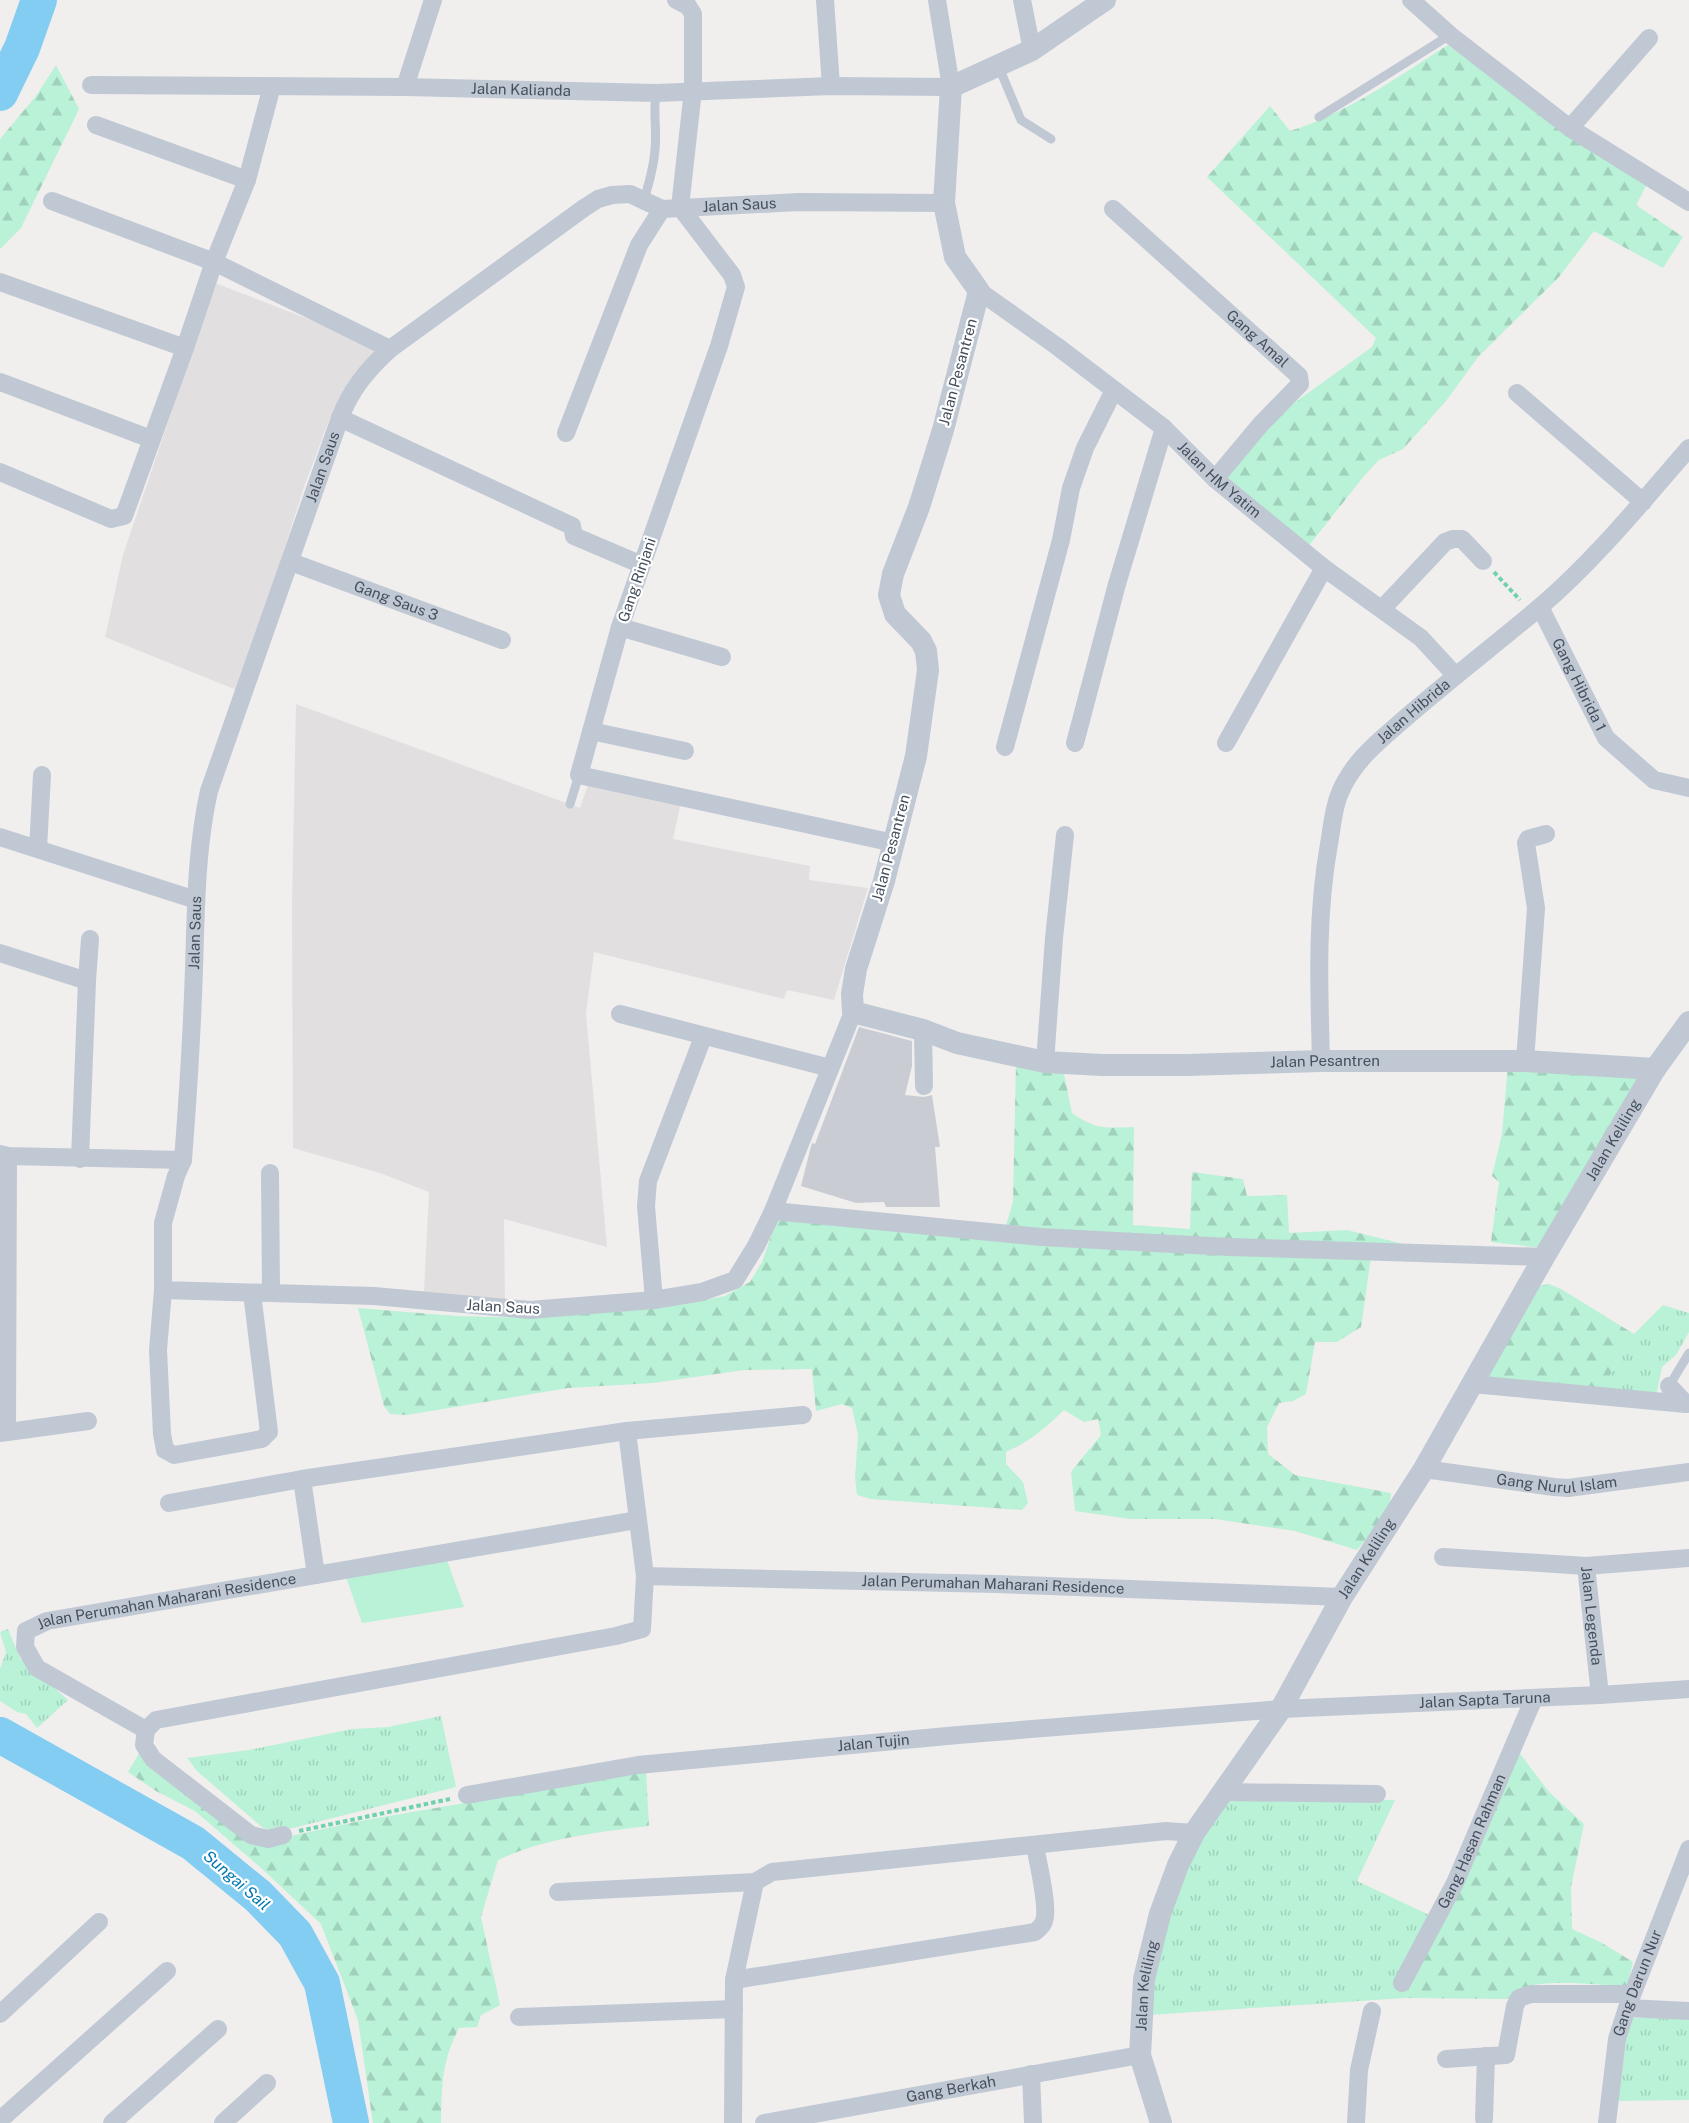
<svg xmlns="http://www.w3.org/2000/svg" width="1689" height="2123" viewBox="0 0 1689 2123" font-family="'Public Sans',sans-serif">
  <defs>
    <pattern id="grass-tufts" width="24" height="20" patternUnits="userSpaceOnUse" patternTransform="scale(1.5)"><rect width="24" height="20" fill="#b9f2d6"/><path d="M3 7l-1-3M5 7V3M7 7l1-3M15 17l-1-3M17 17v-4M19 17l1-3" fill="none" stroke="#a0d1ba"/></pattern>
    <pattern id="forest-firs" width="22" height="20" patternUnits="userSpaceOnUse" patternTransform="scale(1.5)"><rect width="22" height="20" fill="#b9f2d6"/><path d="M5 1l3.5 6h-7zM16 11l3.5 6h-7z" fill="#a0d1ba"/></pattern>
  </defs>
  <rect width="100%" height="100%" fill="#f1eeee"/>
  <path fill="#e2dfe0" d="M215 283 378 346 330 418 304 487 239 691 105 637 123 555Z
    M296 704 580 808 589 782 681 802 673 839 810 866 809 880 868 888 834 1000 787 990 784 999 594 952 586 1014 607 1247 504 1219 505 1301 424 1292 429 1192 380 1173 293 1148 292 904Z"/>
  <path fill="url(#grass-tufts)" d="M1663 1305 1689 1313V1332L1676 1355 1662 1367 1657 1392 1648 1397 1602 1389 1634 1334Z
    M8 1629 20 1658 68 1700 37 1728 26 1714 17 1712 0 1701V1669L6 1652 0 1632Z
    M441 1716 456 1787 293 1828 273 1831 263 1828 197 1771 187 1758 249 1750 352 1729 388 1727Z
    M1226 1798 1395 1800 1357 1881 1442 1921 1405 1998 1149 2015 1158 1950 1175 1888Z
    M1629 2018H1689V2100L1618 2101Z"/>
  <path fill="url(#forest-firs)" d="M1448 45 1556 125 1646 186 1636 205 1683 237 1663 268 1594 231 1559 277 1478 357 1446 401 1403 449 1379 460 1364 476 1307 548 1222 480 1276 416 1372 347 1376 338 1207 177 1270 106 1290 131C1348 113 1397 77 1448 45Z
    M56 65 79 109 21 228 0 249V139L36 96Z
    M1016 1064 1063 1069 1072 1113C1097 1130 1104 1128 1134 1127L1133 1225 1190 1229 1192 1172 1243 1179 1247 1196 1287 1195 1289 1233 1347 1230 1403 1244 1408 1262 1371 1257 1361 1327 1337 1342H1315L1306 1394 1293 1401 1279 1403 1267 1427 1268 1454 1295 1475 1391 1493 1389 1512 1357 1550 1295 1531 1215 1519H1130L1075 1511 1071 1472 1101 1435 1098 1419 1084 1422 1064 1410C1047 1427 1029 1442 1006 1452V1464L1023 1482 1028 1503 1022 1510 871 1499 857 1495 855 1478 858 1435 852 1408 842 1404 816 1411 812 1369 744 1370 653 1383 568 1388 407 1415 390 1414 384 1406 358 1308 455 1316 526 1318 695 1302 725 1296 750 1282 762 1262 778 1216 1002 1238 1013 1202Z
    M1508 1065 1637 1074 1636 1085 1542 1248 1491 1242 1499 1182 1492 1176 1502 1134Z
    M1549 1284 1561 1289 1634 1334 1602 1389 1479 1380 1535 1287Z
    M141 1750 177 1784 277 1839 360 1821 646 1772 649 1826C598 1832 545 1838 498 1860L481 1917 500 2005 481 2015 477 2027 459 2028C441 2063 442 2085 441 2123H373L358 2020 321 1924 259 1866 195 1811 156 1791 128 1772Z
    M1518 1751 1549 1792 1584 1824 1571 1887 1572 1929 1602 1943 1633 1962 1627 1987C1603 1985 1532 1977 1514 1992 1511 1994 1510 1997 1508 1999L1405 1998 1468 1867Z"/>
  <path fill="#b9f2d6" d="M446 1558 464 1607 362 1623 346 1577Z"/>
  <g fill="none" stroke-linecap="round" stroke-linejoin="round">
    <path stroke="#83cdf2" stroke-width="36" d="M0 93 22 48 39 0
      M0 1735 193 1843 258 1896 295 1934 322 1983 351 2123"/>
  </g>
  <path fill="#caccd4" d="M859 1027 912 1041V1066L905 1095 924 1097 932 1095 940 1147H935L940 1207H886L884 1202 856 1203 801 1186 810 1150 812 1143 815 1144Z"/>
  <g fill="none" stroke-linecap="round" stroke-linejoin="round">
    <path stroke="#6fd2ae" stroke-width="4" stroke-dasharray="4.5 3" stroke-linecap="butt" d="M1494 572 1520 600
      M299 1831 450 1799"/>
    <path stroke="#c0c8d4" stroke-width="9" d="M998 65 1021 120 1051 139
      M1319 117 1450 35
      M644 200C649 183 654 167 655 149 657 130 653 112 656 93
      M570 804 579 775
      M1669 1386 1689 1353"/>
    <g stroke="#c0c8d4" stroke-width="18">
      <path d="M676 0 688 6 693 14V90L680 207 732 275 736 287 719 346 620 627 579 775 894 843"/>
      <path d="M825 0 831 86"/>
      <path d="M1022 0 1032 50"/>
      <path d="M1411 0 1450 35 1570 128 1689 202"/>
      <path id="s1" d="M91 85 405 87 656 93 831 86 951 87 937 0"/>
      <path d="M405 87 433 0"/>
      <path d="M96 125 247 180"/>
      <path d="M1570 128 1649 38"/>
      <path d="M52 201 214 262 390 349"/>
      <path id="s2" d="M1113 209 1299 376 1300 384 1261 424 1215 479"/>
      <path d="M0 282 185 348"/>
      <path id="s3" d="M979 291 1058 347 1164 428 1215 479 1324 568 1421 638 1455 675"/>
      <path d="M0 382 151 439"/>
      <path d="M1517 393 1643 502"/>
      <path d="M340 418 572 526 574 536 642 565"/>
      <path d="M566 433 639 245 662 209"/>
      <path d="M0 472 111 519 124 516 185 348 214 262 247 180 272 86"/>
      <path id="s4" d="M291 562 502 640"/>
      <path id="s5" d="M1540 607 1606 738 1654 780 1689 788"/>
      <path d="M1382 609 1445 542 1453 539H1462L1483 561"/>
      <path d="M620 627 722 657"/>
      <path d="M591 731 685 751"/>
      <path d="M1075 743 1117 584 1164 428"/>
      <path d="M1226 743 1324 568"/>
      <path d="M1005 747 1061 540 1071 488 1085 448 1114 390"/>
      <path d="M0 837 196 900"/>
      <path d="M38 849 42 775"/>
      <path d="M0 953 87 981 80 1159"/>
      <path d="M87 981 90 939"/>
      <path id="s6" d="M853 1012 773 1211 756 1246 735 1280 702 1292 654 1300 530 1310 374 1296 163 1290V1223L176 1176 183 1160C188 1096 192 1032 194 968 196 909 196 849 209 791L340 418C351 389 368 369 390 349L584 208 598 199 612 195 630 194 662 209 799 202 944 203"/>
      <path d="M620 1014 830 1068"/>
      <path d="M923 1030 924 1086"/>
      <path id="s7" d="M1321 1061C1319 988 1316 916 1329 844 1332 828 1333 810 1339 795 1353 759 1383 738 1410 714 1453 677 1497 643 1540 607 1595 560 1642 502 1689 448"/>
      <path d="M1525 1061 1536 908 1526 843 1528 839 1546 834"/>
      <path d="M1045 1062 1054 938 1065 835"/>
      <path d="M0 1154 8 1156 183 1160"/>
      <path d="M270 1173 271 1292"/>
      <path d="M773 1211 1041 1237 1230 1247 1544 1257"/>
      <path d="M163 1290 158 1350 162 1434 165 1450 174 1455 262 1439 269 1432 252 1293"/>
      <path d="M654 1300 646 1206 648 1181 703 1037"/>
      <path d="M1472 1384 1686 1404"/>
      <path d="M1669 1386 1686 1404"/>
      <path d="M7 1432 8 1156"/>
      <path d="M0 1433 88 1421"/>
      <path id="s8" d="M1424 1469 1554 1487 1568 1488 1689 1472"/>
      <path d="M302 1479 316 1575"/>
      <path d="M169 1503 302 1479 627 1431 803 1415"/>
      <path d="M1443 1557 1586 1566 1689 1558"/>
      <path id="s9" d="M1586 1566 1600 1695"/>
      <path id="s10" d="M645 1576 996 1584 1342 1597"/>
      <path id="s11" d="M146 1730 37 1668 25 1647 26 1631 47 1621 637 1520"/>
      <path d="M146 1730 156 1720 616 1636 642 1629 645 1576 627 1431"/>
      <path d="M146 1730 144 1745 153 1759 251 1835 268 1839 283 1835"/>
      <path d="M1224 1792 1377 1794"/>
      <path id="s12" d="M467 1795 638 1765 958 1735 1281 1709 1600 1695 1689 1689"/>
      <path d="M558 1892 755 1882"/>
      <path d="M734 1980 1035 1932C1038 1929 1043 1926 1044 1921 1049 1907 1038 1863 1035 1846"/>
      <path id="s13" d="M1402 1983 1455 1883 1534 1698"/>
      <path d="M1627 2008 1689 2011"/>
      <path d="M0 2014 99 1922"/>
      <path d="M519 2017 734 2009"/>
      <path d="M1446 2059 1506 2055 1515 2006 1519 1998 1531 1994H1631"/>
      <path d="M1031 2074 1033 2123"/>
      <path d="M1484 2119 1486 2056"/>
      <path d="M0 2120 167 1971"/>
      <path d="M112 2123 218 2029"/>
      <path d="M223 2123 267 2083"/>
      <path d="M733 2123 734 1980 755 1882 772 1872 1166 1831 1194 1833"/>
      <path id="s14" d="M764 2123 1140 2055"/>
      <path d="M1356 2123 1359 2070 1372 2011"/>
      <path id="s15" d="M1607 2123 1617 2039 1627 2008 1689 1849"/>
    </g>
    <g stroke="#c0c8d4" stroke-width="22">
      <path id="s16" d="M1105 0 1032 50 951 87 944 203 955 257 979 291 943 430 919 507 893 574 889 595 895 614 921 641 926 651 928 670 916 756 884 881 856 969 852 994 853 1012 923 1030 957 1043 1045 1062 1102 1065H1186L1321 1061H1525L1655 1069"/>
      <path id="s17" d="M1161 2123 1140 2055 1144 1979 1160 1914 1178 1865 1194 1833 1281 1709 1342 1597 1424 1469 1544 1257 1655 1069 1689 1022"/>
    </g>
  </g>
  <g text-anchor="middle" stroke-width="4.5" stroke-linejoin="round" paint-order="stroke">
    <g font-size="15" fill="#454f5d" stroke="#fff">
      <text dy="5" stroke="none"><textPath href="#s1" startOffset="430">Jalan Kalianda</textPath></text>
      <text dy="5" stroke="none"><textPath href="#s6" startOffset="2256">Jalan Saus</textPath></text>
      <text dy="5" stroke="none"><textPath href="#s2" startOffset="194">Gang Amal</textPath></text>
      <text transform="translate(958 372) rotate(-75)" y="5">Jalan Pesantren</text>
      <text dy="5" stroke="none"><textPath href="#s6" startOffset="1716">Jalan Saus</textPath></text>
      <text dy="5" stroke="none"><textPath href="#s3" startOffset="306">Jalan HM Yatim</textPath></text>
      <text transform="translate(637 580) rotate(-71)" y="5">Gang Rinjani</text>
      <text dy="5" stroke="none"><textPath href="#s4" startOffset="112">Gang Saus 3</textPath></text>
      <text dy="5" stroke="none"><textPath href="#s5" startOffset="87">Gang Hibrida 1</textPath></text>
      <text dy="5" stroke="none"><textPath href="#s7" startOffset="381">Jalan Hibrida</textPath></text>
      <text transform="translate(891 848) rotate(-75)" y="5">Jalan Pesantren</text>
      <text dy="5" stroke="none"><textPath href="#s6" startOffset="1230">Jalan Saus</textPath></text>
      <text dy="5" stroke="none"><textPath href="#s16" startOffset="1626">Jalan Pesantren</textPath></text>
      <text dy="5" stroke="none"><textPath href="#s17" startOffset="1113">Jalan Keliling</textPath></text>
      <text transform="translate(503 1307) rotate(3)" y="5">Jalan Saus</text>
      <text dy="5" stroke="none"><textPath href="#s8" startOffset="134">Gang Nurul Islam</textPath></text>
      <text dy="5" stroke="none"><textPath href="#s17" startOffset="627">Jalan Keliling</textPath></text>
      <text dy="5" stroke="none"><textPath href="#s10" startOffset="348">Jalan Perumahan Maharani Residence</textPath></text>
      <text dy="5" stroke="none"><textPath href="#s11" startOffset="310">Jalan Perumahan Maharani Residence</textPath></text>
      <text dy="5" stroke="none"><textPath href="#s9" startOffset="50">Jalan Legenda</textPath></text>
      <text dy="5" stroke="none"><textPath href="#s12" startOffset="1023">Jalan Sapta Taruna</textPath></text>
      <text dy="5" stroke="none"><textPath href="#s12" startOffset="410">Jalan Tujin</textPath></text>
      <text dy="5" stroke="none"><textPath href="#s13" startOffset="158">Gang Hasan Rahman</textPath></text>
      <text dy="5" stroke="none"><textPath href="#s15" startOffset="144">Gang Darun Nur</textPath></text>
      <text dy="5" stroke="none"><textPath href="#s17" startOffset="141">Jalan Keliling</textPath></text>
      <text dy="5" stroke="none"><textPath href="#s14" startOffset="190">Gang Berkah</textPath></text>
    </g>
    <g font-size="16" font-style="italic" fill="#0278b3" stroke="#fff">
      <text transform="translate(237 1880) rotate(41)" y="6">Sungai Sail</text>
    </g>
  </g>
</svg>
